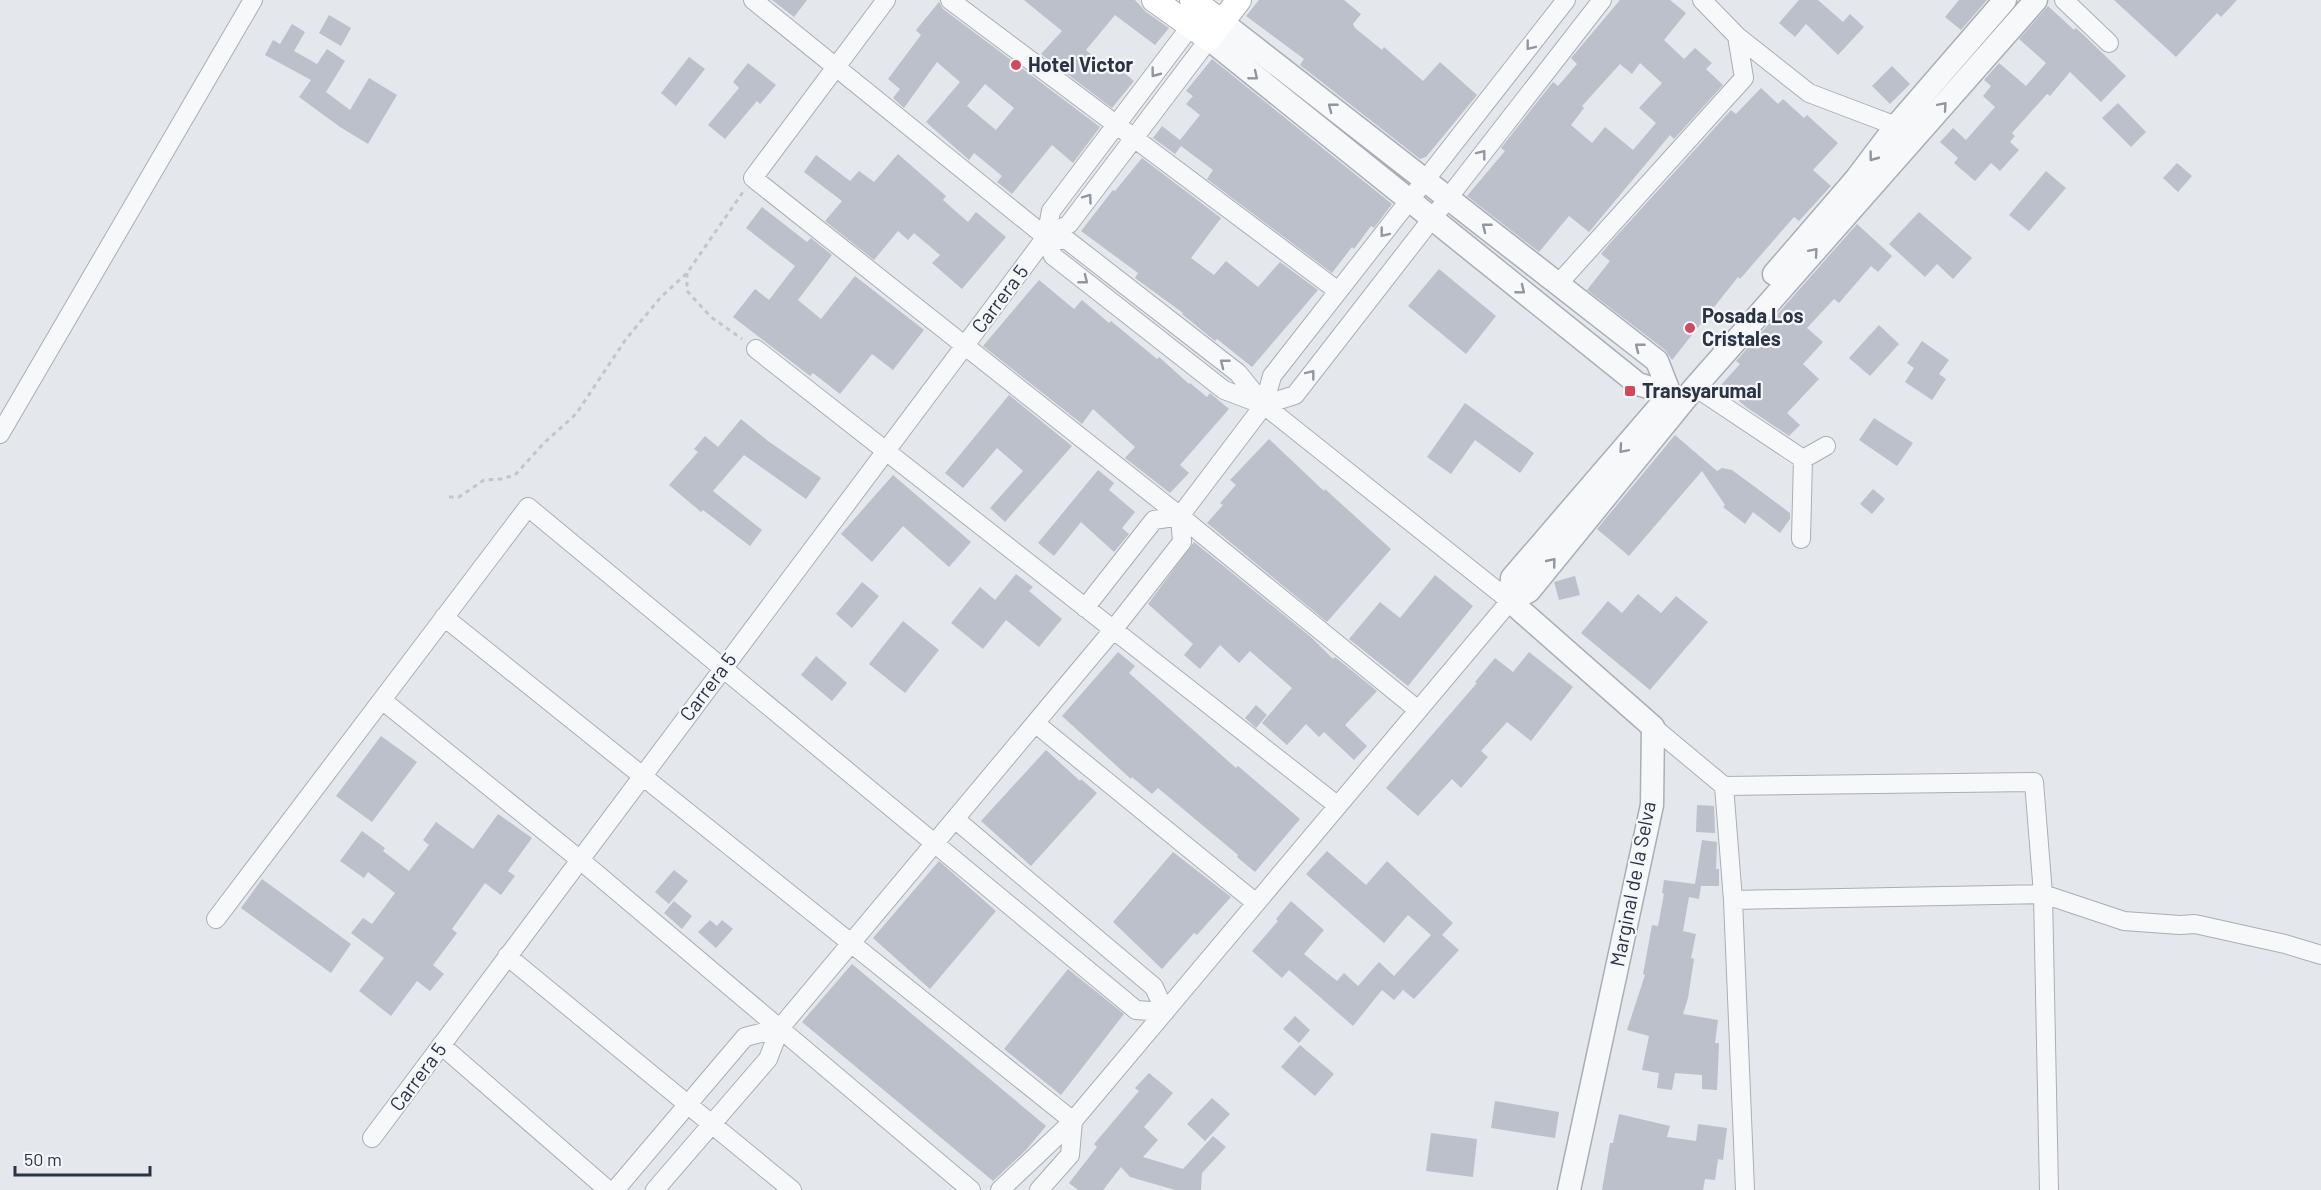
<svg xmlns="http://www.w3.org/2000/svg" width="2321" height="1190" viewBox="0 0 2321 1190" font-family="Barlow,sans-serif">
  <rect width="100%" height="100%" fill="#e4e7ec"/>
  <path fill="#bbc0ca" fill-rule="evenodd" d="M772 0H807L794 17Z
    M1024 0H1135L1146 12 1169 28 1155 45 1115 15 1086 50 1111 72 1116 66 1134 81 1112 108 1041 54 1062 31Z
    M1259 0H1344L1361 14 1353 24 1355 28 1382 50 1384 47 1423 81 1440 62 1477 95 1426 157 1420 159 1300 65 1304 59 1246 16Z
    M1620 0H1670L1686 13 1664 40 1684 59 1695 48 1712 63 1706 69 1723 85 1674 139 1670 135 1589 232 1569 216 1539 252 1467 196 1505 151 1501 148 1553 82 1558 86 1577 64 1571 58ZM1640 63 1662 83 1639 108 1656 123 1633 150 1605 127 1592 143 1571 125 1584 108 1582 106 1620 64 1632 74Z
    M1799 0H1818L1843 22 1850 14 1864 27 1838 55 1806 24 1795 37 1779 23Z
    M1959 0H1987L1961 30 1945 17Z
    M2114 0H2237L2221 17 2217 13 2176 57Z
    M939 2 943 9 1100 127 1073 163 1052 145 1012 194 997 182 1002 176 974 153 969 160 926 122 960 82 937 62 904 108 893 98 900 89 888 79 921 35 916 30ZM985 84 1014 108 996 130 967 106Z
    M2048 6 2074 30 2076 28 2092 43 2126 76 2101 102 2070 72 2050 96 2047 94 2012 133 2015 136 2010 142 2019 150 2000 171 1991 163 1975 181 1954 163 1958 158 1940 142 1953 128 1966 140 1995 107 1983 96 1991 86 1984 80 1999 63 2026 86 2046 63 2019 39Z
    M329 15 351 28 341 46 319 33Z
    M292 24 305 32 294 51 317 64 327 49 345 61 326 92 350 110 369 78 397 95 368 144 340 127 299 97 311 80 265 55 273 40 280 44Z
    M689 57 705 69 676 106 661 93Z
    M1212 59 1392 204 1374 228 1371 226 1354 249 1352 247 1332 273 1207 179 1213 170 1181 146 1175 154 1153 138 1162 126 1180 140 1200 115 1186 104 1193 96 1186 91Z
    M748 63 776 85 760 104 757 101 725 139 708 125 739 88 733 82Z
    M1892 66 1910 84 1890 104 1872 86Z
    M1761 88 1778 104 1783 99 1804 118 1807 115 1838 143 1813 170 1831 186 1799 221 1794 217 1740 279 1738 277 1672 360 1665 350 1587 290 1610 261 1601 254 1611 242 1731 110 1736 114Z
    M2118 103 2146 132 2131 147 2102 118Z
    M898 154 946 196 943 200 968 222 976 212 1006 237 962 289 932 263 940 255 914 233 908 240 898 231 874 260 825 221 842 201 804 172 816 155 850 181 859 171 874 182Z
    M1142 158 1221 218 1191 258 1214 275 1226 261 1258 287 1280 262 1318 290 1252 367 1217 339 1215 341 1182 314 1183 313 1135 278 1138 273 1081 231 1113 190 1115 191Z
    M2177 163 2192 176 2178 192 2163 178Z
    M2046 171 2066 188 2029 231 2009 215Z
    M762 207 807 242 811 238 832 255 798 300 821 319 855 276 924 330 893 370 872 354 840 394 813 373 810 376 733 317 755 289 769 300 795 266 746 228Z
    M1919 212 1972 258 1953 279 1937 264 1925 277 1889 244Z
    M1857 224 1892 256 1878 272 1871 266 1839 303 1834 299 1807 328 1823 342 1803 364 1819 379 1787 413 1800 425 1789 436 1746 407 1721 385 1740 364 1736 361Z
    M1439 269 1496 316 1466 354 1408 306Z
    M1039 280 1074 309 1082 300 1109 323 1111 321 1157 359 1159 357 1189 384 1190 383 1207 397 1210 393 1229 409 1180 465 1189 473 1170 493 1125 458 1135 447 1093 409 1082 424 983 346Z
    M1879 325 1899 344 1870 376 1849 358Z
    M1922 341 1949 360 1939 374 1946 379 1932 400 1905 382 1914 368 1907 363Z
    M1009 395 1072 446 1005 522 990 508 1023 471 997 448 963 488 945 473Z
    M1465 403 1534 453 1520 473 1475 440 1451 474 1427 457Z
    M1874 418 1913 443 1897 466 1859 440Z
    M741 419 768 441 821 478 806 499 744 455 713 491 762 530 750 546 703 510 701 512 669 485 698 452 694 449 705 436 718 447Z
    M1675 435 1717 471 1722 468 1732 470 1790 513V519L1780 533 1753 512 1745 524 1723 507 1725 505 1702 471 1629 556 1597 529Z
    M1269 439 1324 491 1325 489 1391 549 1327 622 1207 523 1223 505 1220 503 1236 485 1230 480Z
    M1098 470 1114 483 1109 490 1135 512 1122 528 1129 534 1114 552 1081 522 1054 556 1038 543Z
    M893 475 971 542 949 567 903 526 872 562 841 534Z
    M1873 489 1885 499 1872 514 1860 504Z
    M1194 542 1312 638 1333 659 1335 657 1377 691 1345 725 1367 746 1354 760 1324 732 1319 737 1306 724 1287 745 1262 723 1292 688 1250 651 1239 663 1220 645 1200 669 1184 655 1193 644 1148 604Z
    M1016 574 1033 587 1029 591 1062 619 1039 647 1006 620 983 649 951 623 980 587 995 600Z
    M1435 575 1473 606 1408 686 1349 639 1380 602 1400 618Z
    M1575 576 1580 595 1559 600 1554 582Z
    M862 582 879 596 852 628 836 614Z
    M1638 594 1661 613 1676 596 1708 622 1650 690 1581 633 1608 601 1622 613Z
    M903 621 939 650 905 693 869 664Z
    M1118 652 1135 666 1129 673 1236 768 1238 766 1300 819 1255 872 1237 857 1238 855 1158 788 1152 794 1132 777 1131 779 1062 716Z
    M1529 652 1573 687 1531 741 1507 722 1481 751 1488 757 1461 788 1452 779 1418 816 1386 788 1477 683 1475 682 1495 658 1513 672Z
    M816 656 847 683 832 701 801 675Z
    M1256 705 1267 715 1256 728 1245 718Z
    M381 736 417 762 372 822 336 796Z
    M1046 750 1080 781 1081 779 1097 793 1031 866 981 821Z
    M1697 805 1714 806 1715 833 1696 832Z
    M498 814 532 838 508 871 515 876 501 895 485 883 452 929 457 933 433 965 444 974 430 991 417 981 391 1016 359 991 384 958 351 933 363 918 372 924 395 893 368 872 364 878 340 861 362 831 385 848 383 851 409 871 429 845 423 840 436 822 473 849Z
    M1702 840 1717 842 1716 869H1719V886H1701L1699 899 1689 897 1683 931 1696 934 1691 958 1694 959 1688 998 1683 1014 1718 1020 1715 1043H1719L1717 1090 1702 1089V1075L1675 1073 1672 1090 1657 1088 1659 1073 1642 1070 1649 1036 1627 1030 1645 975 1643 974 1652 925 1658 926 1664 894 1662 893 1664 880 1695 884Z
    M1327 851 1366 885 1387 861 1453 923 1442 935 1459 950 1414 999 1403 990 1394 1000 1382 990 1353 1026 1289 970 1282 978 1252 951 1278 921 1276 919 1291 901 1324 930 1304 954 1337 981 1344 973 1358 986 1379 962 1394 976 1431 935 1408 915 1384 943 1306 874Z
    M1173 852 1231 897 1197 935 1194 933 1162 969 1113 922Z
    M939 861 996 911 930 989 873 938Z
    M674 870 688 881 669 904 655 892Z
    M262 879 351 944 331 973 241 908Z
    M674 901 692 916 682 929 664 913Z
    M710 920 717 926 722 920 733 929 716 948 698 932Z
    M852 964 1046 1126 1026 1150 993 1181 802 1022Z
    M1068 969 1124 1014 1061 1095 1004 1049Z
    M1295 1016 1310 1030 1299 1043 1283 1029Z
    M1300 1045 1334 1074 1315 1096 1281 1067Z
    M1149 1073 1173 1093 1144 1127 1158 1140 1143 1157 1183 1169 1213 1136 1226 1147 1202 1173 1201 1190H1175L1130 1177 1121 1167 1103 1190H1078L1069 1183 1097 1147 1094 1144 1139 1091 1135 1088Z
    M1212 1098 1230 1114 1205 1141 1187 1124Z
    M1495 1101 1559 1112 1555 1138 1491 1128Z
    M1619 1114 1670 1126 1667 1137 1696 1141 1698 1124 1727 1128 1723 1160 1718 1159 1715 1180 1705 1179 1703 1190H1602L1610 1143H1613Z
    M1431 1133 1477 1139 1473 1177 1426 1171Z"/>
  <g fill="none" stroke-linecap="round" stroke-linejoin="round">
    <g stroke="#a9aeb7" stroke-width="20">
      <path id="minor" d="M753 0 1046 237 1053 256 1224 390 1264 405 1295 395 1602 0
        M886 0 753 178 1180 516 1418 710
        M950 0 1338 291
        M1702 0 1737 36 1809 93 1896 126
        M2064 0 2109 43
        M1046 237 1051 211 1190 27
        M1558 284 1744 78 1737 36
        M756 349 1338 806
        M1695 387 1803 459 1826 446
        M0 434 253 0
        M1180 516 1264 405 1272 376 1566 0
        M1801 539 1803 459
        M444 617 1073 1121 1510 601 1264 405 1238 373 1067 240 1046 237
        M382 700 579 859 971 1190
        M1035 723 1256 903
        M1653 727 1724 786 1733 900 1745 1190
        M1724 786 2034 782 2043 894 2049 1190
        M1733 900 2043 894 2124 921 2180 925 2195 924 2285 944 2321 955
        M216 919 528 507 1136 1010 1165 1012 1154 987 955 819
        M507 956 792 1190
        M780 1028 1113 630 1182 542 1180 516 1154 520 1085 608
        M441 1045 608 1190
        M372 1138 1046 237 1069 224 1209 39
        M615 1190 745 1037 780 1028 768 1059 655 1190
        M1000 1190 1073 1121 1070 1155 1039 1190"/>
    </g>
    <g stroke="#a9aeb7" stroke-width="25">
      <path id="tertiary" d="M1222 22 1657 361 1670 394
        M1209 39 1638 384 1670 394 1682 403
        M1774 274 1856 179 1896 126 2005 0
        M1510 601 1529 591 1695 387 2036 0
        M1510 601 1512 578 1660 406
        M1510 601 1653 727 1652 805 1569 1190"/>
    </g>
    <g stroke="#a9aeb7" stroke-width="26">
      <path id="secondary" d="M1154 0 1209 39 1239 0
        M1192 0 1222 22"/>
    </g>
    <path stroke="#c2c5cb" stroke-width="3" stroke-dasharray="4.5 4.5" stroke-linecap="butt" d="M687 273V291L711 317 742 339
      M449 497H459L484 480 501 479 515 475 544 443 576 414 626 339 661 297 687 273 743 192"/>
    <use href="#minor" stroke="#f7f8fa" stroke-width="18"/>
    <use href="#tertiary" stroke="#f7f8fa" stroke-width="22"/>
    <use href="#secondary" stroke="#fff" stroke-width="24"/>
  </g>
  <defs><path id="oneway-chevron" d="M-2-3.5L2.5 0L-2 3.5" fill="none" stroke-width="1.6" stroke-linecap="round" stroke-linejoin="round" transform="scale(1.5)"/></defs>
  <g stroke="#9196a0">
    <use href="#oneway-chevron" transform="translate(1530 46) rotate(128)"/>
    <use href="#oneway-chevron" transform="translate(1155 73) rotate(127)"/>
    <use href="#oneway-chevron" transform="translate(1254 76) rotate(39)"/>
    <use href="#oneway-chevron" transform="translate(1943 106) rotate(-49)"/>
    <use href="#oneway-chevron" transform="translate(1332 107) rotate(-142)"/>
    <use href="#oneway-chevron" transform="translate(1482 154) rotate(-52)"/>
    <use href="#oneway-chevron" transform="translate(1873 157) rotate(127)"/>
    <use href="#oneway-chevron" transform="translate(1088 198) rotate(-54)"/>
    <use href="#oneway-chevron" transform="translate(1486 227) rotate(-142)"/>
    <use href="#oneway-chevron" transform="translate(1384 233) rotate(128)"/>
    <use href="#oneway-chevron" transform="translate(1814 252) rotate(-49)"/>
    <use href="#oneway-chevron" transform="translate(1084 280) rotate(38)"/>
    <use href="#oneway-chevron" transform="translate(1521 290) rotate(39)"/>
    <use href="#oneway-chevron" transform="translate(1639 347) rotate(-142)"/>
    <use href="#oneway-chevron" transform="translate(1224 363) rotate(-142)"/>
    <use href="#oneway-chevron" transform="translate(1311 374) rotate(-52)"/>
    <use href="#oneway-chevron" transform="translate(1623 449) rotate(131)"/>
    <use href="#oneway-chevron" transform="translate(1552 562) rotate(-51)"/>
  </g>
  <g fill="#d1495b" stroke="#f4f6f9" stroke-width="2">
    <circle cx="1016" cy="65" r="6"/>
    <circle cx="1690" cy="328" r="6"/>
    <rect x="1624" y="385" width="12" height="12" rx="3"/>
  </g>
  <g text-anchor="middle" stroke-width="4.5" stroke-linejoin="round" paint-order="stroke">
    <g font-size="20" font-weight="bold" fill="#2b3445" stroke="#f4f6f9" text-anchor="start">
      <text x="1028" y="72">Hotel Victor</text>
      <text x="1702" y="323">Posada Los<tspan x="1702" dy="23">Cristales</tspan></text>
      <text x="1642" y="398">Transyarumal</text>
    </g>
    <g font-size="20" fill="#2b3445" stroke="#f4f6f9">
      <text transform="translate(1000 299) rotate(-53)" y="7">Carrera 5</text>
      <text transform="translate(708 687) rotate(-53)" y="7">Carrera 5</text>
      <text transform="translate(1633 884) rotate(-79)" y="7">Marginal de la Selva</text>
      <text transform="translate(418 1077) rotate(-53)" y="7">Carrera 5</text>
    </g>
  </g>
  <path d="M15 1166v9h135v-9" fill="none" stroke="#2b3445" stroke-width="3"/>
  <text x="24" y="1166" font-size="18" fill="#2b3445" stroke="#f4f6f9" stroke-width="4.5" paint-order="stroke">50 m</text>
</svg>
